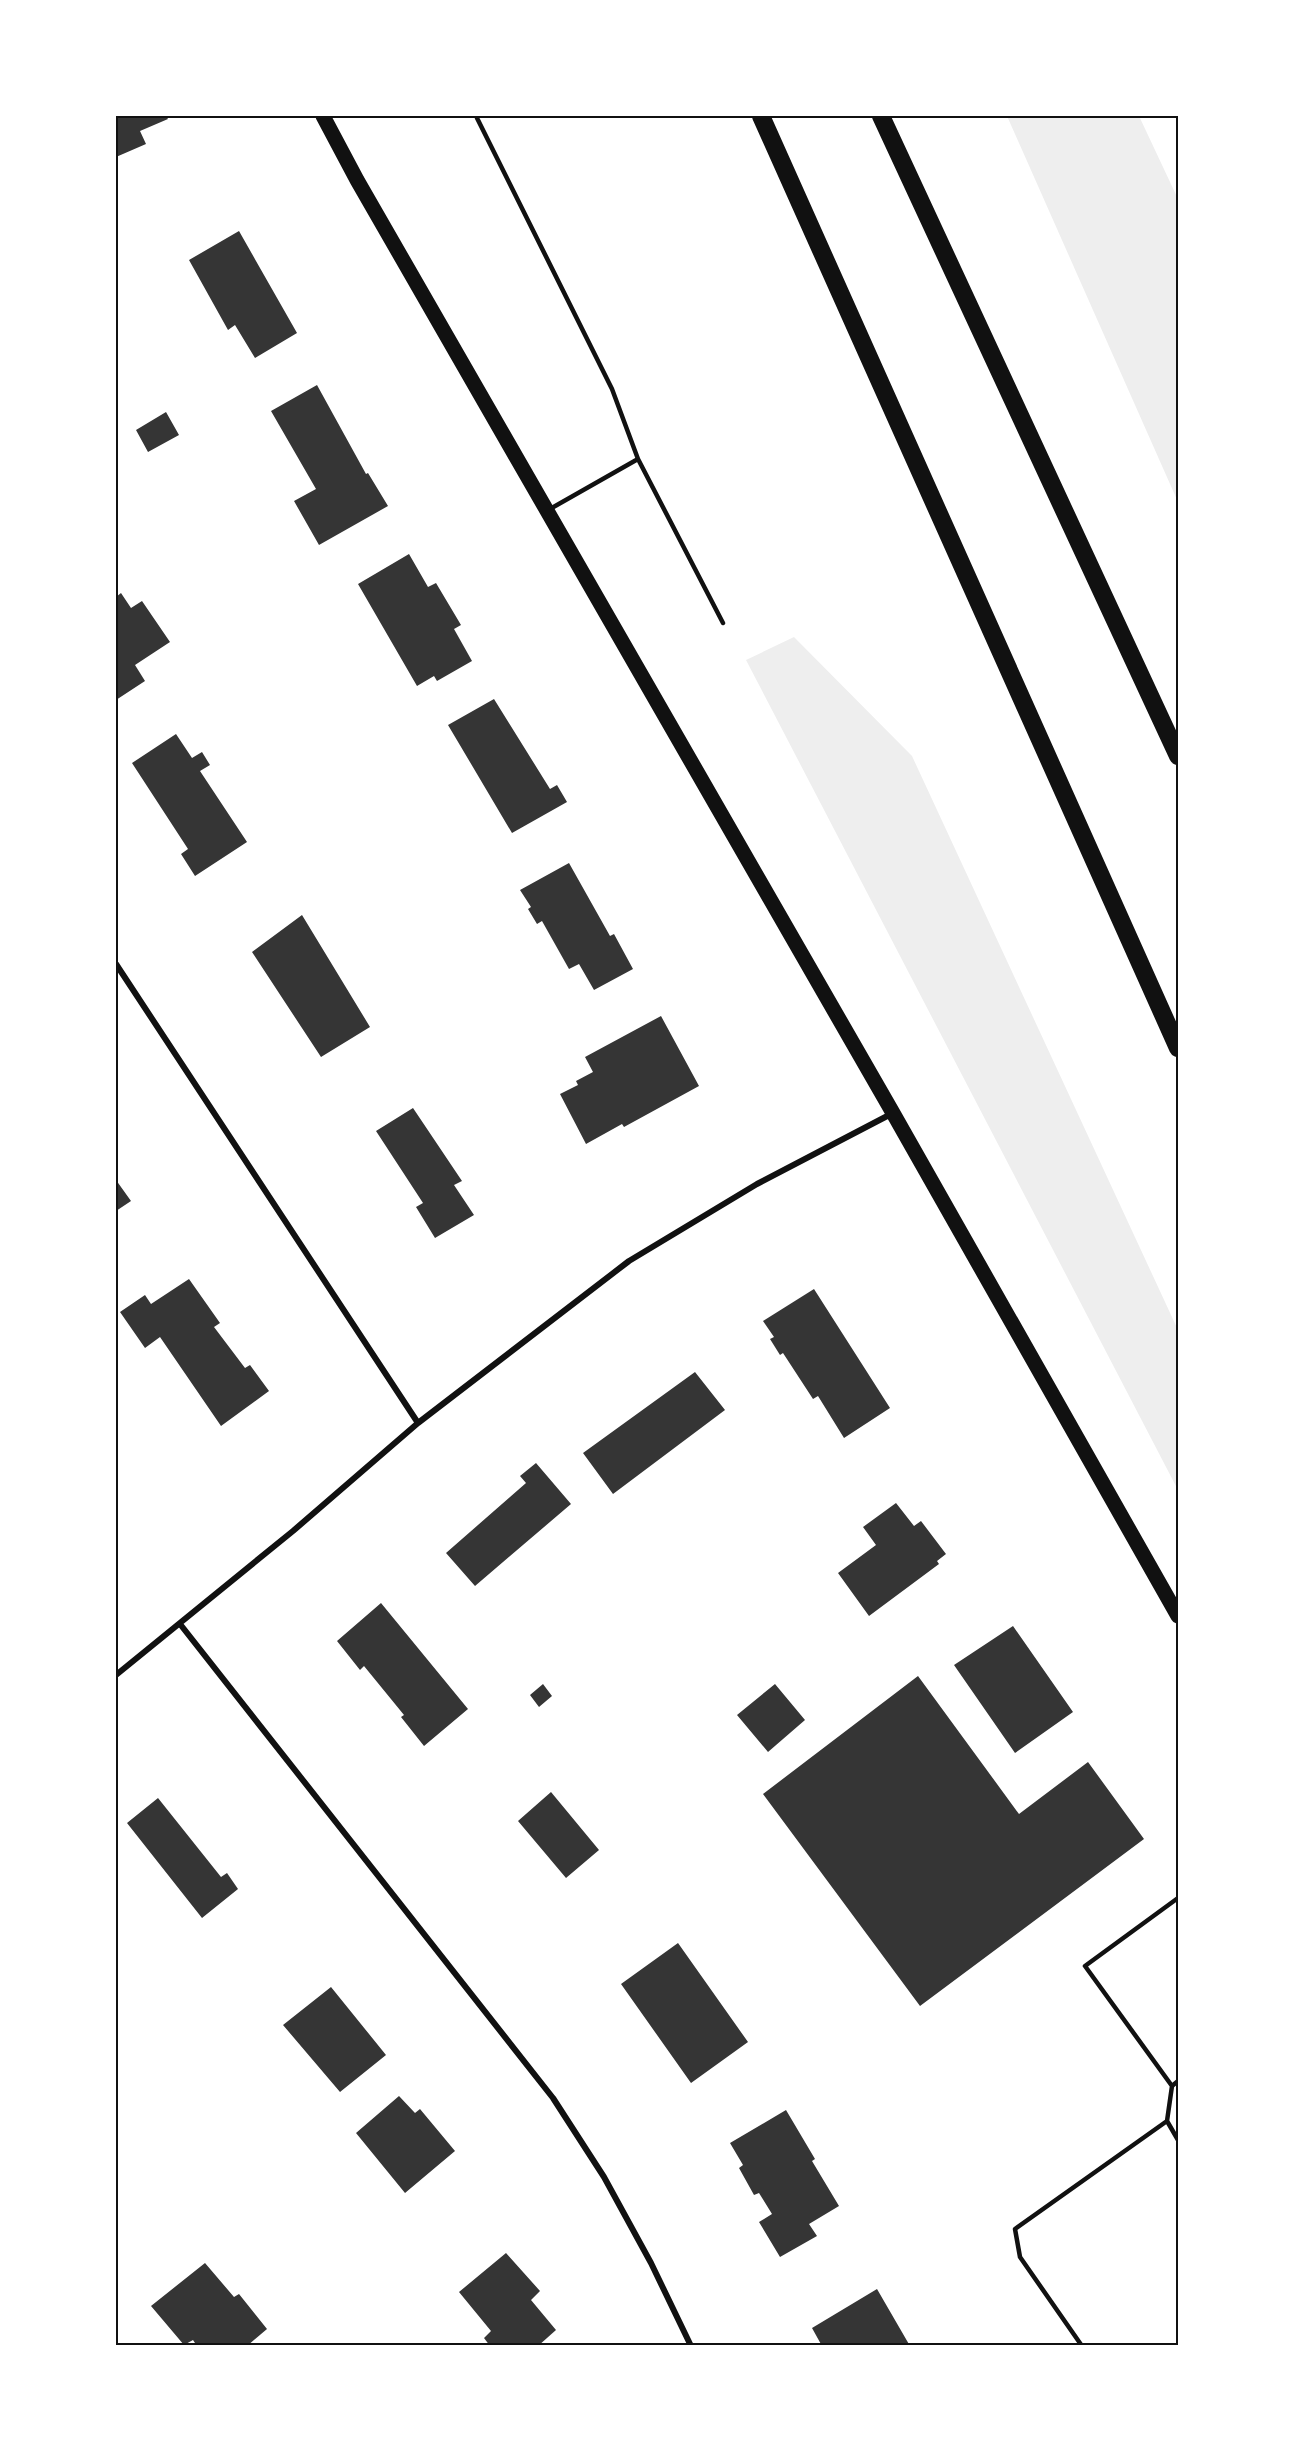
<svg xmlns="http://www.w3.org/2000/svg" width="1294" height="2461" viewBox="0 0 1294 2461" font-family="Jost,sans-serif">
  <rect width="100%" height="100%" fill="#fff"/>
  <path fill="#eee" d="M1007 116H1139L1178 199V502Z
    M794 637 912 756 1178 1330V1490L746 660Z"/>
  <path fill="#353535" d="M116 116H166L168 119 140 131 146 144 116 157Z
    M239 231 297 333 255 358 235 325 228 330 189 260Z
    M317 385 366 474 368 473 388 506 319 545 294 501 316 489 271 411Z
    M166 412 179 435 148 452 136 430Z
    M409 554 428 587 436 583 461 625 454 629 472 661 437 681 434 676 417 686 358 584Z
    M121 593 131 608 142 601 170 642 135 665 145 681 116 700V597Z
    M494 699 550 789 557 785 567 802 512 833 448 725Z
    M176 734 192 758 202 752 210 765 200 771 247 842 195 876 181 854 188 849 132 763Z
    M569 863 610 936 614 934 633 969 594 990 579 964 569 969 542 921 537 924 528 909 531 907 520 890Z
    M302 915 370 1027 321 1057 252 952Z
    M661 1016 699 1086 624 1127 622 1124 586 1144 560 1094 578 1085 576 1081 593 1072 585 1057Z
    M413 1108 462 1181 454 1185 474 1215 435 1238 416 1207 423 1203 376 1131Z
    M116 1180 131 1201 116 1211Z
    M189 1279 220 1323 214 1327 245 1368 250 1365 269 1391 221 1426 160 1337 145 1348 120 1312 145 1295 151 1304Z
    M814 1289 890 1408 844 1438 818 1396 813 1399 783 1353 780 1355 770 1339 774 1337 763 1321Z
    M695 1372 725 1410 613 1494 583 1453Z
    M536 1463 571 1504 475 1586 446 1553 526 1483 520 1476Z
    M896 1503 914 1526 921 1521 946 1554 937 1561 939 1564 869 1616 838 1573 876 1545 863 1527Z
    M381 1603 468 1709 424 1746 401 1717 404 1715 364 1666 360 1670 337 1641Z
    M1013 1626 1073 1712 1015 1753 954 1665Z
    M918 1676 1019 1814 1088 1762 1144 1839 920 2006 763 1794Z
    M543 1684 552 1696 539 1707 530 1695Z
    M775 1684 805 1720 768 1752 737 1715Z
    M551 1792 599 1850 566 1878 518 1821Z
    M158 1798 221 1877 227 1873 238 1889 202 1918 127 1823Z
    M678 1943 748 2042 691 2083 621 1984Z
    M331 1987 386 2055 340 2092 283 2025Z
    M399 2096 415 2113 420 2109 455 2151 405 2193 356 2133Z
    M786 2110 815 2159 812 2161 839 2206 809 2224 817 2236 780 2257 759 2222 772 2214 759 2193 754 2195 739 2168 743 2165 730 2143Z
    M506 2253 540 2291 531 2300 556 2330 538 2346H490L484 2338 491 2331 459 2292Z
    M205 2263 234 2297 239 2294 267 2329 247 2346H197L193 2340 184 2345 151 2306Z
    M877 2289 910 2346H822L812 2328Z"/>
  <g fill="none" stroke-linecap="round" stroke-linejoin="round">
    <path stroke="#111" stroke-width="4.5" d="M478 116 477 118 612 389 638 459 723 623
      M550 509 638 459
      M1178 1898 1085 1966 1172 2086 1178 2081
      M1172 2086 1167 2121 1178 2140
      M1082 2346 1020 2257 1015 2229 1167 2121"/>
    <path stroke="#111" stroke-width="6" d="M116 964 418 1423
      M180 1624 553 2098 604 2177 651 2263 691 2346
      M116 1675 293 1531 418 1423 629 1261 757 1184 893 1113"/>
    <path stroke="#111" stroke-width="15" d="M323 116 357 180 893 1113 1178 1616"/>
    <path stroke="#111" stroke-width="18" d="M761 116 1178 1048
      M881 116 1178 756"/>
  </g>
  <rect width="1294" height="2461" fill="none" stroke="#ffffff" stroke-width="234"/>
  <rect x="117" y="117" width="1060" height="2227" fill="none" stroke="#111" stroke-width="2"/>
</svg>
